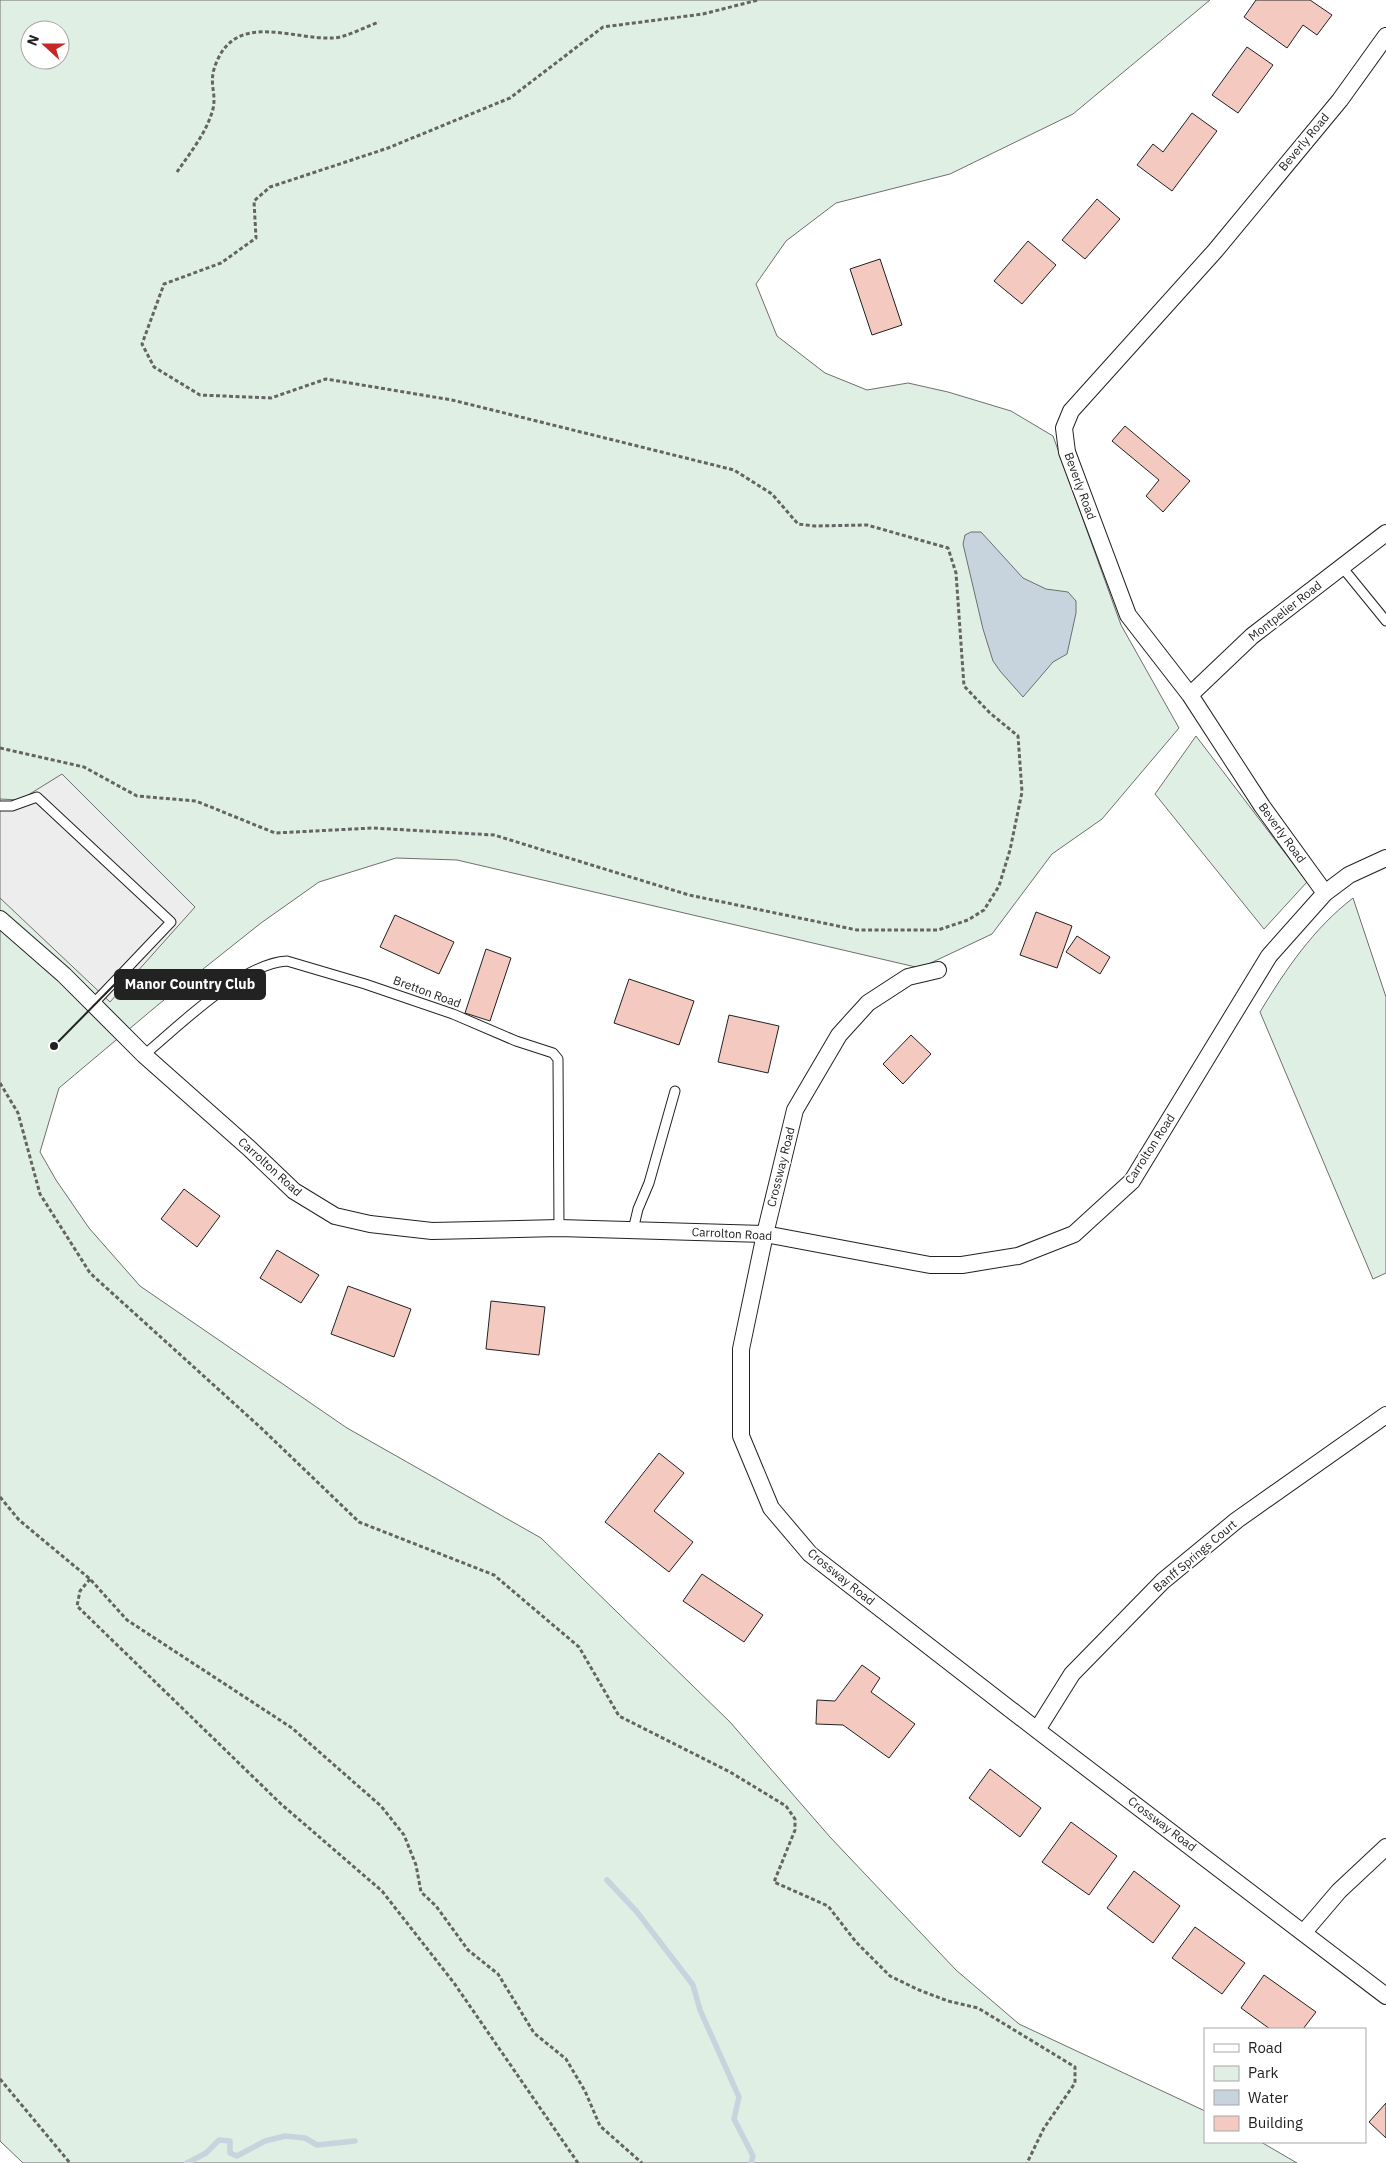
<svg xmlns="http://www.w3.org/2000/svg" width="1386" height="2163" viewBox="0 0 1386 2163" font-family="'IBM Plex Sans',sans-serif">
  <rect width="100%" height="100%" fill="#fff"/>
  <path fill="#e0efe3" stroke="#6f6f6f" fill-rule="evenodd" d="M0 0H1210L1073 114 950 174 836 203 786 241 756 284 777 336 825 373 867 390 908 383 948 392 1011 411 1053 436 1121 625 1179 728 1102 819 1052 854 992 934 920 968 457 860 396 858 319 882 261 923 159 1004 59 1088 40 1152 56 1180 89 1228 140 1286 347 1428 541 1538 730 1722 830 1837 956 1970 1019 2024 1205 2111V2142H1261L1297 2163H23L0 2141ZM30 30H60V60H30Z
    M1196 736 1307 882 1264 929 1155 794Z
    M1353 898 1386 997V1273L1373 1279 1260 1012C1286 969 1313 929 1353 898Z"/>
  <path fill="#ededed" stroke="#6f6f6f" d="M62 774 195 907 110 1002 0 898V799L20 800Z"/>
  <path fill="#c7d3dd" stroke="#6f6f6f" d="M971 532H981L1023 578 1046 589 1068 592 1076 601V613L1067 654 1053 662 1023 697 1000 671 993 661 983 629 963 544 965 535Z"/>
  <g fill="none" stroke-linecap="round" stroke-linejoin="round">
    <path stroke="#c7d3dd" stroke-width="5.5" d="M607 1880 637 1912 693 1985 700 2010 739 2097 734 2119 753 2156 751 2163
      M187 2163 206 2153 219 2140 230 2141V2153L237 2156 265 2141 285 2136 305 2138 317 2145 355 2141"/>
  </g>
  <path fill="#f3c9c0" stroke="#222" d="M1256 0H1310L1332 15 1317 35 1303 25 1287 48 1244 17Z
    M1247 47 1273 65 1238 113 1212 95Z
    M1192 113 1217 131 1172 191 1137 165 1153 144 1163 152Z
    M1097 199 1120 219 1085 259 1062 240Z
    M1028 241 1056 265 1022 304 994 281Z
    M880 259 902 325 872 335 850 269Z
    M1125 426 1190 481 1163 512 1146 496 1159 480 1112 441Z
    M1036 912 1072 926 1057 968 1020 955Z
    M395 915 454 942 439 974 380 947Z
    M1077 936 1110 957 1100 974 1066 952Z
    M486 949 511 958 490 1021 465 1013Z
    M629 979 694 1001 679 1045 614 1023Z
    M729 1015 779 1026 768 1073 718 1062Z
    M911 1035 931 1054 903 1084 883 1064Z
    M184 1189 220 1216 197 1247 161 1219Z
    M277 1250 319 1275 301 1303 260 1278Z
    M348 1286 411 1309 394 1357 331 1334Z
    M491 1301 545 1307 539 1355 486 1349Z
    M659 1453 684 1473 654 1511 693 1542 669 1572 605 1522Z
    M702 1574 763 1615 744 1642 683 1601Z
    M862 1665 880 1678 871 1692 915 1724 889 1758 843 1725 816 1724 817 1700 835 1701Z
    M990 1769 1041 1808 1020 1837 969 1798Z
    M1071 1822 1117 1856 1089 1895 1042 1862Z
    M1134 1871 1180 1906 1153 1943 1107 1908Z
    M1195 1927 1245 1963 1222 1994 1172 1958Z
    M1264 1975 1316 2012 1303 2029H1270L1241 2008Z
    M1386 2103V2138L1369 2122Z"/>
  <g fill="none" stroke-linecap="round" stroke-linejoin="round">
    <g stroke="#222" stroke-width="11">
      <path id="service" d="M1342 567 1386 621
        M0 806H12L37 797 171 922 94 1003
        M144 1055C179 1026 242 963 287 961L365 984 453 1014 516 1041 553 1053 558 1059 559 1228
        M633 1230 638 1209 649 1183 675 1091"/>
    </g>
    <g stroke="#222" stroke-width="18">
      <path id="minor" d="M1190 695 1252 636 1386 533
        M1325 893 1262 806 1190 695 1128 615 1067 452 1064 428 1071 411 1215 251 1340 100 1386 36
        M0 919 64 975 144 1055 250 1149 294 1191 335 1216 370 1224 432 1231 559 1228 765 1234 930 1265H962L1018 1256 1074 1234 1132 1181 1269 956 1325 893 1349 875 1386 858
        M938 970 908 977 868 1003 839 1035 795 1110 765 1234 741 1349V1436L771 1508 810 1554 1037 1730 1386 1996
        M1037 1730 1072 1674 1163 1581 1237 1520 1386 1415
        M1304 1932 1339 1891 1386 1847"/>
    </g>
    <path stroke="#646464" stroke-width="3" stroke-dasharray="4 2.5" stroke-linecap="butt" d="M177 172C190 153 207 132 213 109 217 91 207 83 217 61 238 12 293 40 333 38 345 38 367 26 379 22
      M0 748 84 767 137 796 196 801 275 833 373 828 494 835 689 895 857 930H938L968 920 984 910 999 886 1010 850 1022 792 1018 736 990 713 964 686 956 573 948 548 867 525 815 526 798 524 772 494 734 470 452 400 326 379 271 398 200 395 154 367 142 344 164 284 221 263 256 238 254 201 270 187 388 148 510 98 603 27 703 14 758 0
      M0 1083 18 1113 40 1194 90 1273 260 1427 359 1522 494 1575 579 1647 619 1716 730 1772 786 1806 795 1819V1830L774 1882 828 1906 856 1942 890 1976 919 1990 948 2001 978 2008 1075 2067V2083L1044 2128 1027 2163
      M0 1497 19 1520 90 1579 127 1620 292 1728 381 1806 404 1835 416 1865 421 1892 436 1906 468 1950 498 1974 534 2033 566 2059 585 2091 600 2126 642 2163
      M90 1579 80 1591 77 1606 281 1804 382 1891 454 1983 578 2163
      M0 2079 70 2163"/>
    <use href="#service" stroke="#fff" stroke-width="9"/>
    <use href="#minor" stroke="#fff" stroke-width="16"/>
  </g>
  <g text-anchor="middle" stroke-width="4" stroke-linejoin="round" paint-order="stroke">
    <g font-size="12" fill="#222" stroke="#fff">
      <text transform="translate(1304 142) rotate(-50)" y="4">Beverly Road</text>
      <text transform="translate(1080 486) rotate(70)" y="4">Beverly Road</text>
      <text transform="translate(1285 611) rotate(-38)" y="4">Montpelier Road</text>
      <text transform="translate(1282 833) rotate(54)" y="4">Beverly Road</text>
      <text transform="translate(427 992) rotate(20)" y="4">Bretton Road</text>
      <text transform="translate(1150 1149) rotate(-57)" y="4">Carrolton Road</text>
      <text transform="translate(270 1167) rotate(42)" y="4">Carrolton Road</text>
      <text transform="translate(781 1167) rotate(-76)" y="4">Crossway Road</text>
      <text transform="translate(732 1234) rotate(3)" y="4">Carrolton Road</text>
      <text transform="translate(1195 1556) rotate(-40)" y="4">Banff Springs Court</text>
      <text transform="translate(841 1577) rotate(39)" y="4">Crossway Road</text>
      <text transform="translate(1162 1824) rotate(37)" y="4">Crossway Road</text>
    </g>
  </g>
  <path fill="none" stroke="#222" stroke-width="2" d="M54 1046L115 984"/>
  <circle fill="#222" stroke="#fff" stroke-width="2" cx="54" cy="1046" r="5"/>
  <rect fill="#222" stroke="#222" stroke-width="2" x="115" y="970" width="150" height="29" rx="5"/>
  <g font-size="14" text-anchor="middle" font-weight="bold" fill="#fff">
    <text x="190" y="989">Manor Country Club</text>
  </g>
  <rect x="1204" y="2028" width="162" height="115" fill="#ffffff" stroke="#a7a7a7"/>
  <rect x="1214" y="2044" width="25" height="8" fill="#ffffff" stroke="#a7a7a7"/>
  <text x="1248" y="2053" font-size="15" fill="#222222">Road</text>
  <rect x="1214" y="2066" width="25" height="15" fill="#e0efe3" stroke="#a7a7a7"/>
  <text x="1248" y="2078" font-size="15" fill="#222222">Park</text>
  <rect x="1214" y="2090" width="25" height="15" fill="#c7d3dd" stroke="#a7a7a7"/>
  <text x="1248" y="2103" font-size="15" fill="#222222">Water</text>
  <rect x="1214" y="2116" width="25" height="15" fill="#f3c9c0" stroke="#a7a7a7"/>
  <text x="1248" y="2128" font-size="15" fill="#222222">Building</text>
  <g transform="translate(45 45) rotate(291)"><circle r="24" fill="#ffffff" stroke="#a7a7a7"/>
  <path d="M0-4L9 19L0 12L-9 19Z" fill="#c62828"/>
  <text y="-8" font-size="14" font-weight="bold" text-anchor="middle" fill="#222222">N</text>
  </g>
</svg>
